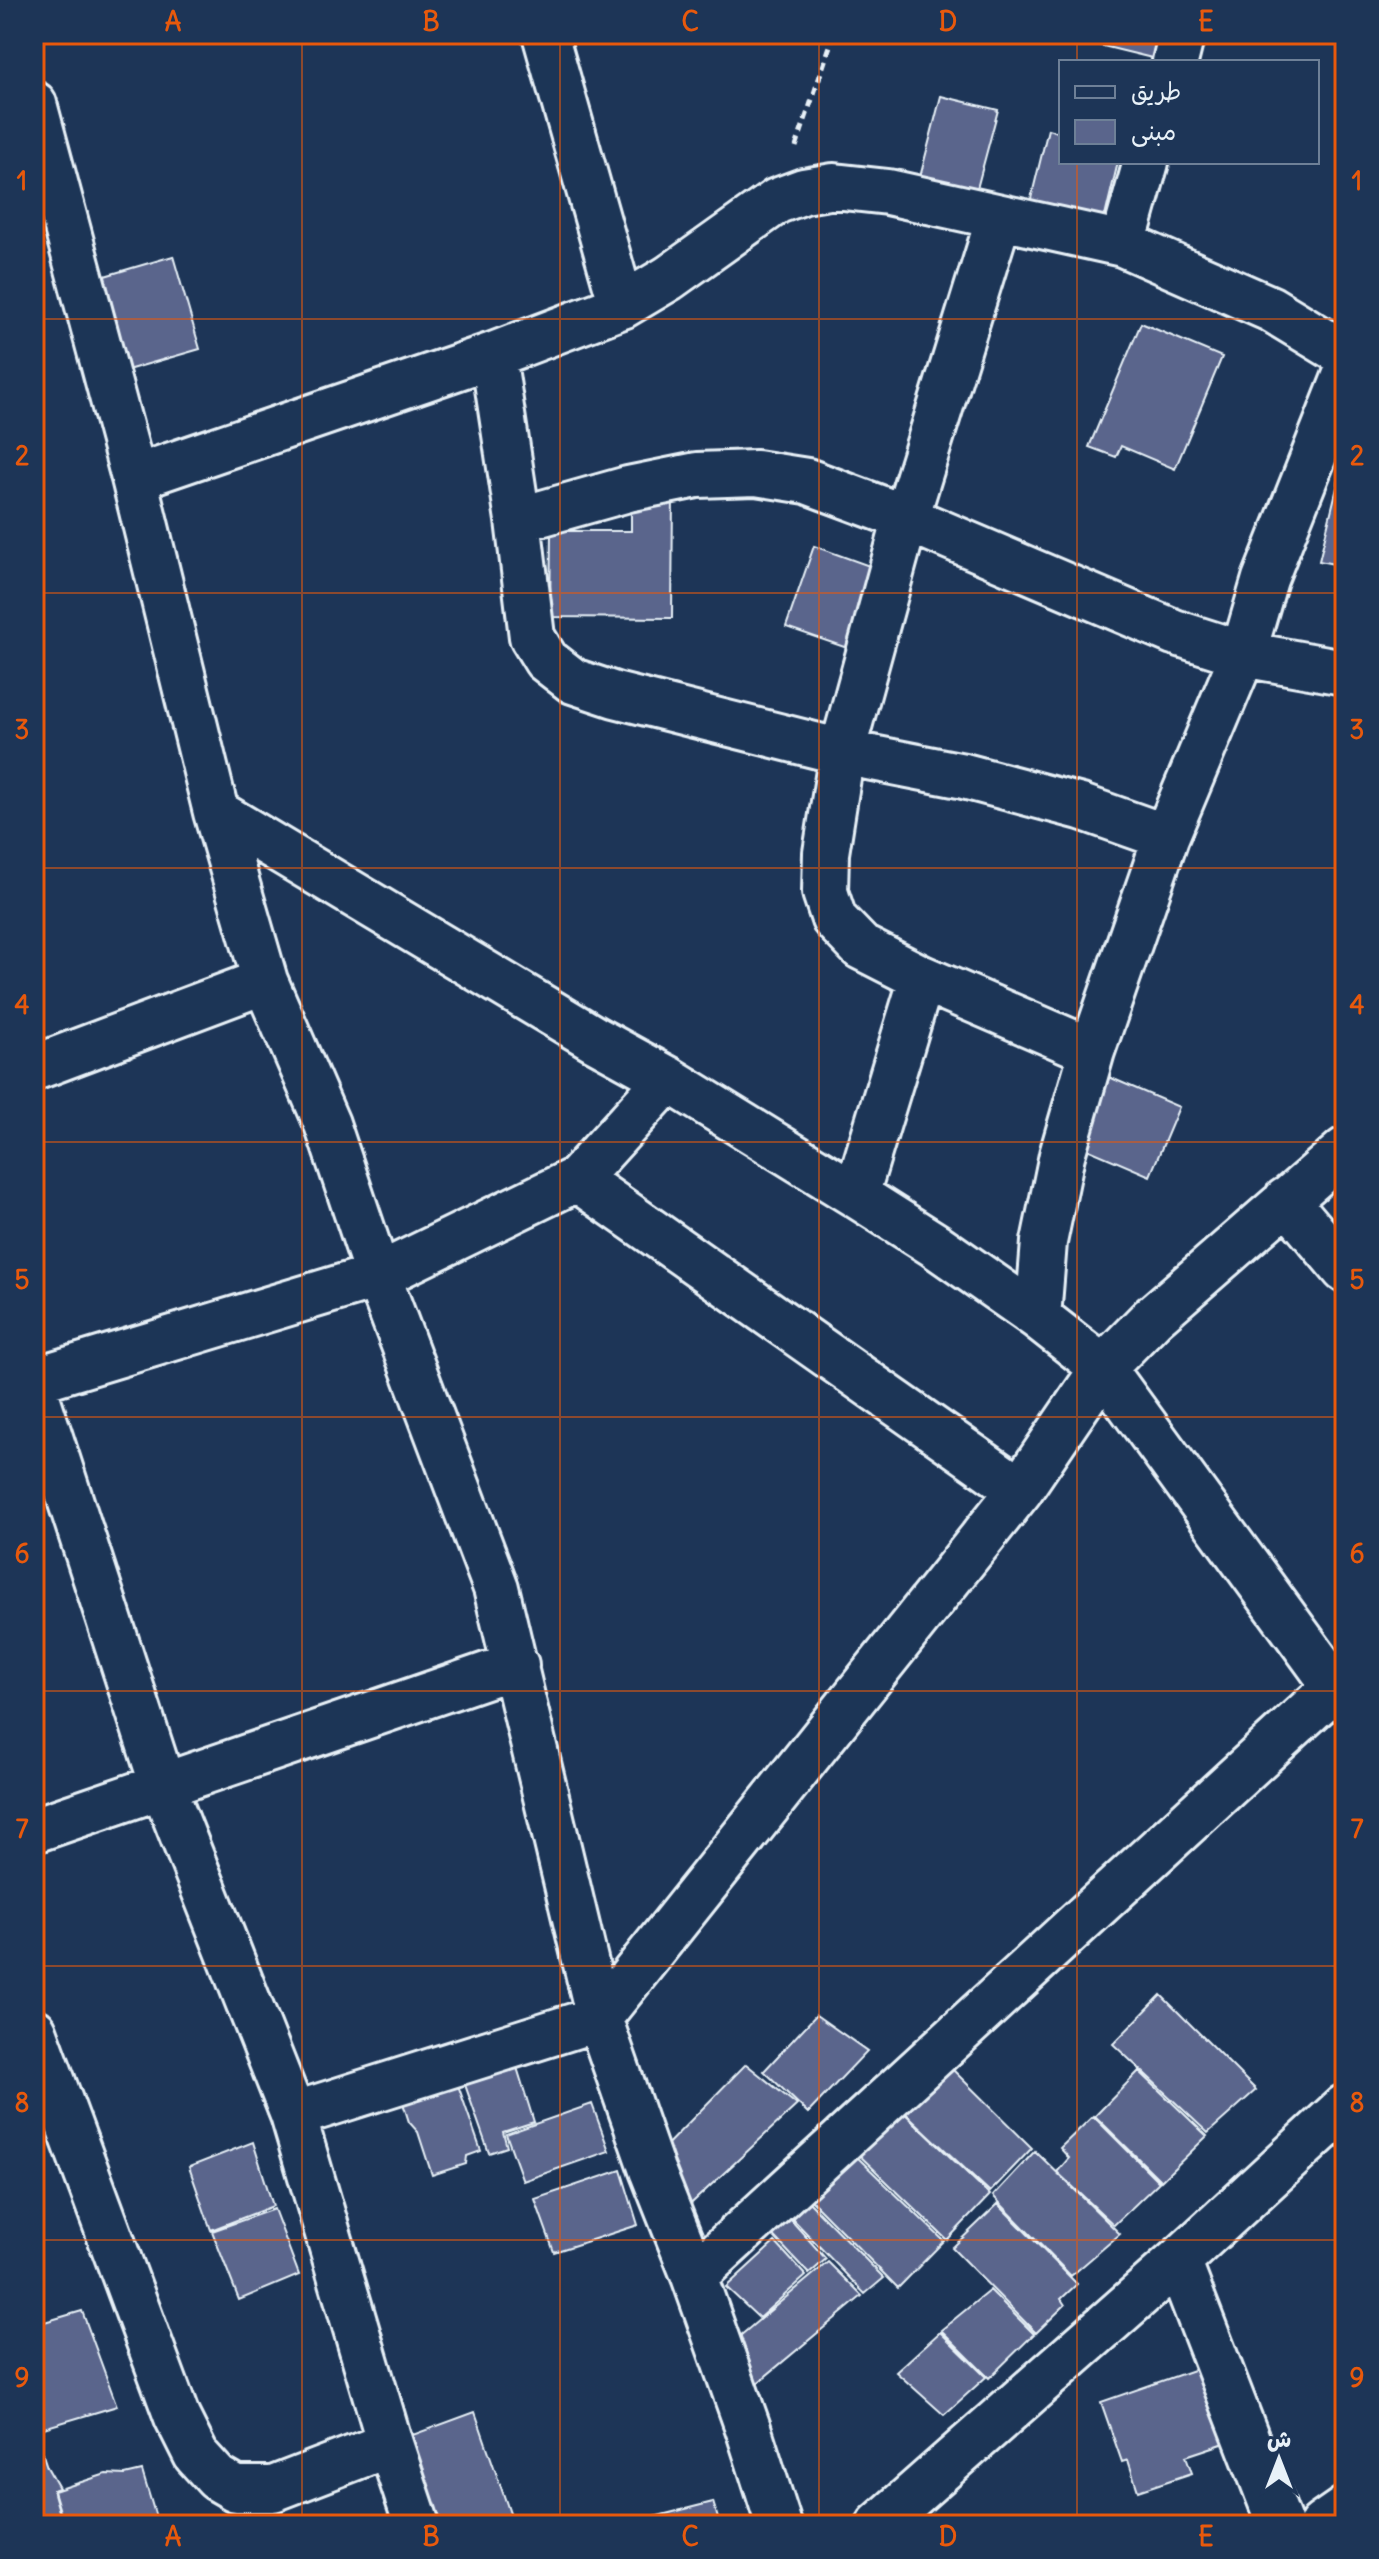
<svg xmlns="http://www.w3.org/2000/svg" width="1379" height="2559" viewBox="0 0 1379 2559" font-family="Delius,'Playpen Sans Arabic',sans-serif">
  <rect width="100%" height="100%" fill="#1d3557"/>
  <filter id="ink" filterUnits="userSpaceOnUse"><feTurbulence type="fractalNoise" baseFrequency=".0125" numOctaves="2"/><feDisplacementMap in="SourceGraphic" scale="16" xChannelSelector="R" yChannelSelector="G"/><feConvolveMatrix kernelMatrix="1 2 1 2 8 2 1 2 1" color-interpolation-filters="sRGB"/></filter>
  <g filter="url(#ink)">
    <path fill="#5a658c" stroke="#e8f1f8" stroke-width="2" d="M1066 34H1157L1152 58 1066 37Z
      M941 96 998 110 975 196 919 181Z
      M1048 129 1061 133V162H1118L1102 229 1028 211Z
      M173 256 200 349 117 373 91 280Z
      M1141 323 1222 357 1175 469 1121 446 1116 457 1089 447Z
      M1345 455V596L1332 593 1339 565 1319 561Z
      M631 493H673L672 618 550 617 551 531H631Z
      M814 546 878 569 850 649 786 627Z
      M1109 1077 1179 1107 1150 1176 1080 1146Z
      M1161 1995 1256 2090 1208 2133 1113 2044Z
      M816 2015 867 2051 808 2113 764 2071Z
      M515 2061 534 2122 503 2132 507 2147 489 2153 463 2079Z
      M945 2062 1032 2148 990 2192 898 2106Z
      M746 2064 797 2105 681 2213 654 2158Z
      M452 2068 481 2151 467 2156 466 2164 432 2175 418 2132 409 2122 398 2087Z
      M1139 2071 1207 2136 1161 2181 1095 2116Z
      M592 2104 609 2151 523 2181 506 2134Z
      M898 2107 990 2195 947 2240 856 2152Z
      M1093 2116 1159 2182 1114 2225 1057 2172 1069 2158 1060 2148Z
      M253 2142 273 2206 211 2230 189 2167Z
      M1035 2151 1120 2234 1071 2276 993 2196Z
      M854 2154 944 2241 898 2288 809 2198Z
      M621 2170 638 2225 554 2252 535 2199Z
      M805 2198 884 2278 865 2294 788 2214Z
      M998 2204 1077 2284 1061 2299 1065 2305 1036 2333 952 2248Z
      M274 2209 299 2275 239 2300 212 2231Z
      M782 2210 826 2259 809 2274 764 2226Z
      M775 2242 806 2276 759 2318 726 2287Z
      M828 2262 862 2296 749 2390 734 2341Z
      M990 2290 1034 2334 989 2378 941 2330Z
      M82 2311 117 2406 34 2431V2325Z
      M940 2332 986 2377 944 2415 896 2372Z
      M1199 2368 1225 2443 1186 2456 1192 2473 1138 2491 1128 2460 1122 2462 1101 2402Z
      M475 2412 514 2525H436L407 2437Z
      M41 2449 47 2467 59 2488 53 2490 63 2525H34V2451Z
      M142 2471 158 2524 64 2525 54 2491 106 2474 125 2475Z
      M713 2502 720 2525H622Z"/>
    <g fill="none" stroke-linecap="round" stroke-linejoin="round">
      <g stroke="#e8f1f8" stroke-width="50">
        <path id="minor" d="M545 34 622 306
          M1175 62 1182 34
          M34 104 134 478 216 812 265 981 327 1124 378 1276 496 1588 599 2018 652 2170 694 2276 748 2428 779 2525
          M999 218 906 518 842 752 826 853 825 892 834 919 861 947 922 978 1092 1051
          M1123 244 1146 162
          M493 355 518 520 532 637 546 660 573 681 615 695 842 752 964 776 1081 807 1166 837
          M134 478 493 355 622 306 669 278 777 201 804 191 834 186 888 192 1123 244 1271 309 1345 354
          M518 520 628 489 697 475 756 473 807 481 906 518 1174 632 1243 654 1338 671 1345 670
          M216 812 595 1039 668 1079 856 1195 935 1245 1038 1317 1103 1368 1345 1700
          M34 1068 265 981
          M577 1179 1020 1490
          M856 1195 922 978
          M1286 1200 1345 1270
          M1038 1317 1044 1242 1062 1155 1092 1051 1166 837 1243 654 1265 579 1345 377
          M34 1380 378 1276 577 1179 668 1079
          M34 1388 163 1786 293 2115 390 2444 417 2525
          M34 1830 516 1665
          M34 2031 177 2417 196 2455 217 2478 236 2489H273L390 2444
          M293 2115 599 2018 1020 1490 1103 1368 1152 1318 1345 1150
          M1178 2261 1280 2525
          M694 2276 1345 1678
          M879 2525 1178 2261 1345 2107
          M1322 2525 1345 2509"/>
      </g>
      <path stroke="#e8f1f8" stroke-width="5" stroke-dasharray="8 6" stroke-linecap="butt" d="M796 147 834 34"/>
      <use href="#minor" stroke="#1d3557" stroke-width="44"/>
    </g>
  </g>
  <path fill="none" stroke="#e8590c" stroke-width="2" stroke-opacity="0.55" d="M302 34V2525M560 34V2525M819 34V2525M1077 34V62M1077 162V2525M34 319H1345M34 593H1345M34 868H1345M34 1142H1345M34 1417H1345M34 1691H1345M34 1966H1345M34 2240H1345"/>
  <rect width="1379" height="2559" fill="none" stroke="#1d3557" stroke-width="88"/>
  <rect x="1059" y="60" width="260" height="104" fill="#1d3557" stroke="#6e8097" stroke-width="2"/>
  <rect x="1075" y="86" width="40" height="12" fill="#1d3557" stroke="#6e8097" stroke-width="2"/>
  <text x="1131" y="100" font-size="24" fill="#e8f1f8">طريق</text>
  <rect x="1075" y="120" width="40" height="24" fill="#5a658c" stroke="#6e8097" stroke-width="2"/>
  <text x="1131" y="140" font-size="24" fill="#e8f1f8">مبنى</text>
  <g transform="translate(1279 2459)" stroke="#1d3557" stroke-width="6" paint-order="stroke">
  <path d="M0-6L14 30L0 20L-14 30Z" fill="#e8f1f8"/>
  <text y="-12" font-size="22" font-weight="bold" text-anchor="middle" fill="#e8f1f8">ش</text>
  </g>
  <rect x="44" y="44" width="1291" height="2471" fill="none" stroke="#e8590c" stroke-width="3"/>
  <g font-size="26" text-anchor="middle" font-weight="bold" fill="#e8590c">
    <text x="173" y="31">A</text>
    <text x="431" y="31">B</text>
    <text x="690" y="31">C</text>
    <text x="948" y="31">D</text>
    <text x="1206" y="31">E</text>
    <text x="22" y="190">1</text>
    <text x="1357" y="190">1</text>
    <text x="22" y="465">2</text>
    <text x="1357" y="465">2</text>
    <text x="22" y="739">3</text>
    <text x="1357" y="739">3</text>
    <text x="22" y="1014">4</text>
    <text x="1357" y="1014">4</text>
    <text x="22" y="1289">5</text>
    <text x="1357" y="1289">5</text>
    <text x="22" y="1563">6</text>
    <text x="1357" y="1563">6</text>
    <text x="22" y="1838">7</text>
    <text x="1357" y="1838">7</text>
    <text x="22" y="2112">8</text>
    <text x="1357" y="2112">8</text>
    <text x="22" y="2387">9</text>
    <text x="1357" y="2387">9</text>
    <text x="173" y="2546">A</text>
    <text x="431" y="2546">B</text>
    <text x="690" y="2546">C</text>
    <text x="948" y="2546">D</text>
    <text x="1206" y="2546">E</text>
  </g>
</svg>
